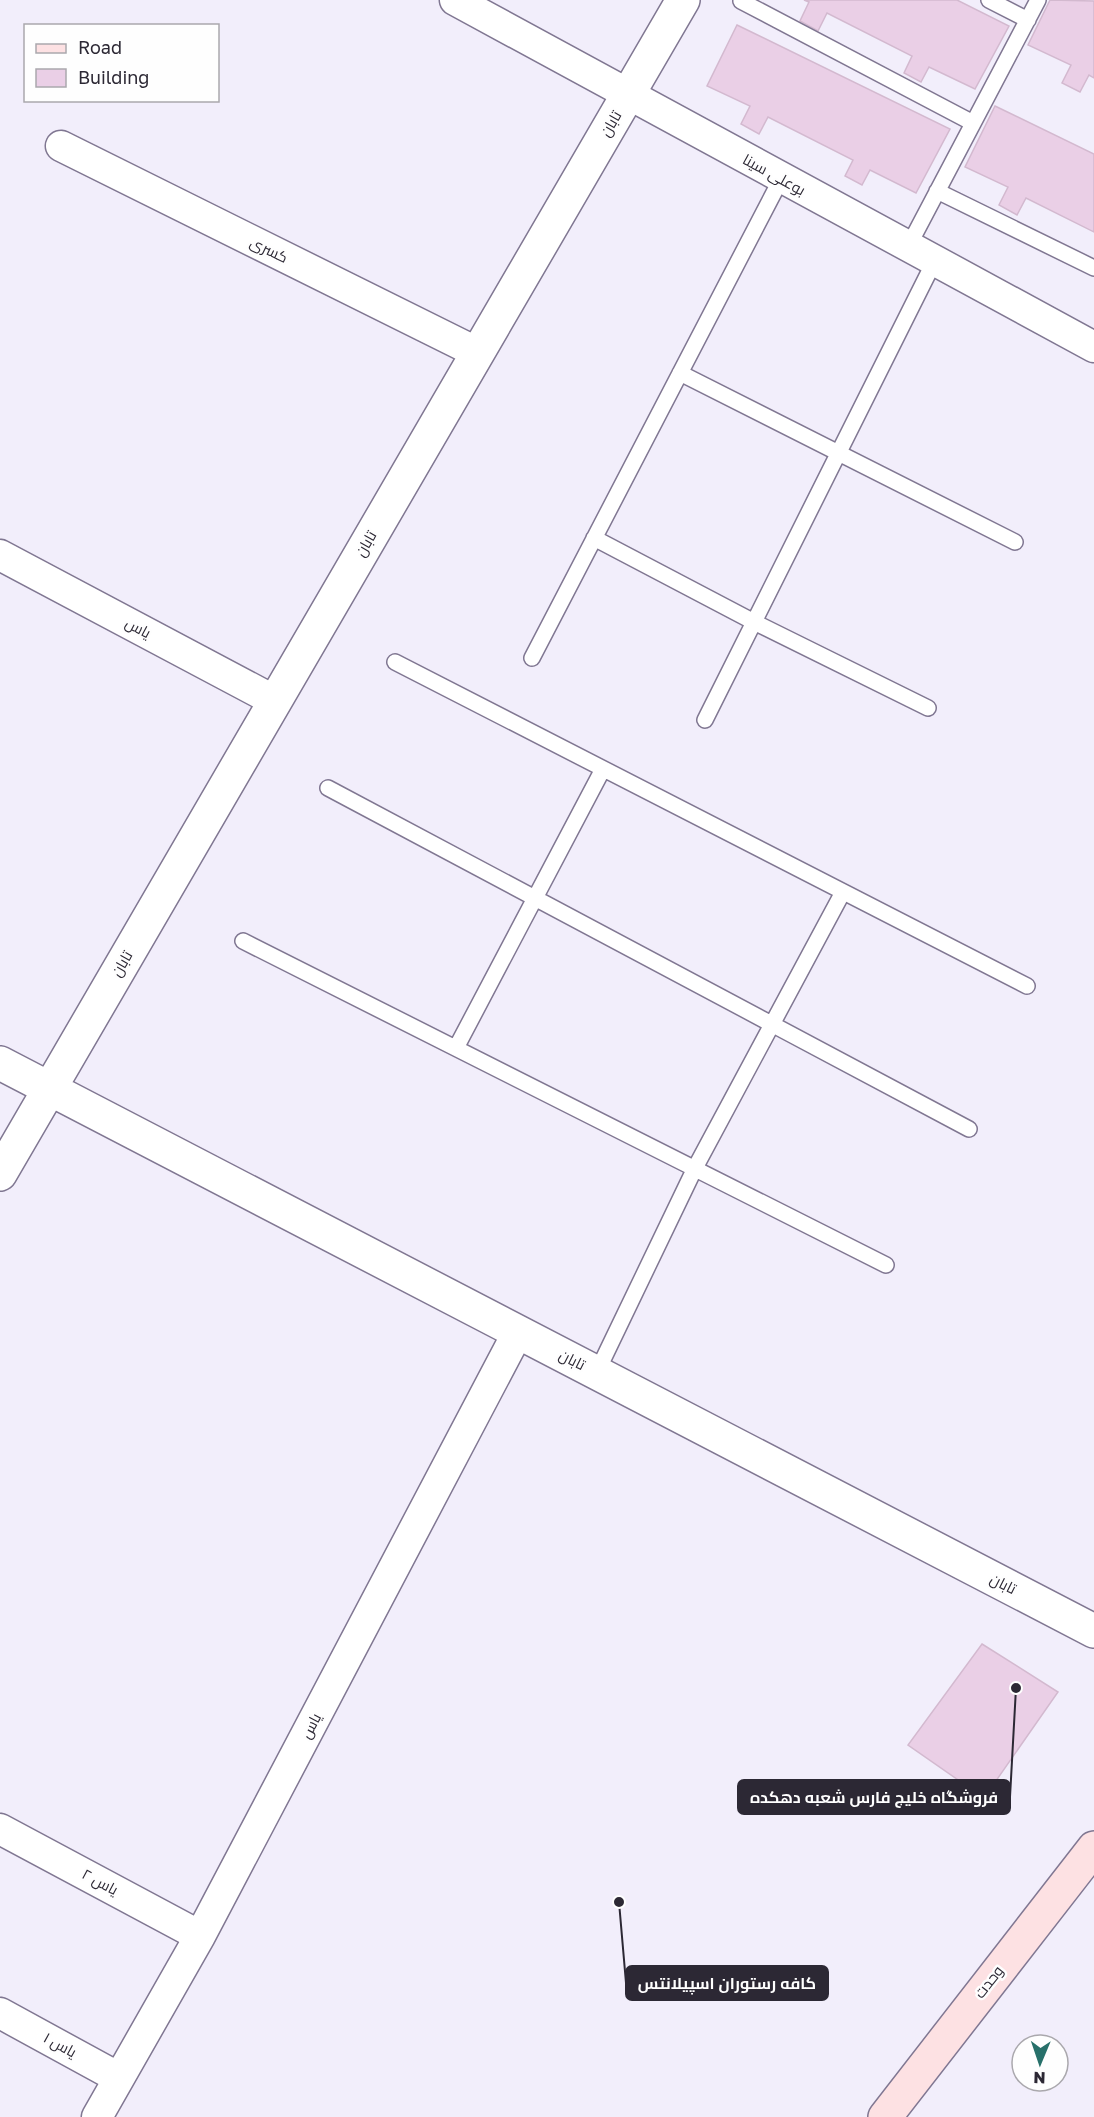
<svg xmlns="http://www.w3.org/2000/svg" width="1094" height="2117" viewBox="0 0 1094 2117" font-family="'Golos Text',Cairo,sans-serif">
  <rect width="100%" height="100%" fill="#f2eefb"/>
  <path fill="#eacfe6" stroke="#d3b9cf" stroke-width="1.5" d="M804 0H957L1009 26 975 89 929 67 921 82 904 73 912 56 827 13 818 31 800 21 809 2Z
    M1050 0 1094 1V78L1089 75 1080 92 1062 83 1071 65 1028 45Z
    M737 25 950 129 916 193 870 170 862 185 845 176 853 160 768 117 759 134 741 124 750 106 707 86Z
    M995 106 1094 154V232L1026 198 1017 215 999 205 1008 187 965 167Z
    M982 1644 1058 1692 984 1798 908 1745Z"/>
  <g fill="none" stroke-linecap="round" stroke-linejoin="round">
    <g stroke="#807792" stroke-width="18">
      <path id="service" d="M989 0 1028 20
        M741 1 973 123
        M937 191 1094 268
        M908 247 1038 0
        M680 373 1015 542
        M594 538 754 622 928 708
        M532 658 781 179
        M395 662 1027 986
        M705 720 935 260
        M328 788 969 1129
        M243 941 886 1265
        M456 1048 603 769
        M597 1372 695 1168 843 892"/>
    </g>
    <g stroke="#807792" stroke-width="33">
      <path id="minor" d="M455 0 1094 347
        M61 146 478 353
        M0 555 275 701
        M0 1829 200 1936
        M0 2013 119 2078
        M97 2117 200 1936 518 1332"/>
    </g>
    <g stroke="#807792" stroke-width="36">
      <path id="tertiary" d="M0 1063 1094 1631
        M0 1174 683 0"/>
    </g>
    <g stroke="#807792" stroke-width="36">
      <path id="secondary" d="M885 2117 1094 1848"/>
    </g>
    <use href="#service" stroke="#fff" stroke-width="15"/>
    <use href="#minor" stroke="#fff" stroke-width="30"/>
    <use href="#tertiary" stroke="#fff" stroke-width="33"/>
    <use href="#secondary" stroke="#fde1e3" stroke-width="33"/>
  </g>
  <g text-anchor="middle" stroke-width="5" stroke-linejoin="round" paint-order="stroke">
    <g font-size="15" fill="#2c2834" stroke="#fefefe">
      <text transform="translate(611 124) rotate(-60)" y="5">تابان</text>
      <text transform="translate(774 175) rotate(29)" y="5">بوعلی سینا</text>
      <text transform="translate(269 250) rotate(26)" y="5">کسری</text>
      <text transform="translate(366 544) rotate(-60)" y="5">تابان</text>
      <text transform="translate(138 628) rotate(28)" y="5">یاس</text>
      <text transform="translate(122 964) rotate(-60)" y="5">تابان</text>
      <text transform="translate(572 1360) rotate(27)" y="5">تابان</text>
      <text transform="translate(1003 1584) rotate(27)" y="5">تابان</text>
      <text transform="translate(311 1726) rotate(-62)" y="5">یاس</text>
      <text transform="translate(100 1882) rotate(28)" y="5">یاس ۲</text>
      <text transform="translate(989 1982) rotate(-52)" y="5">وحدت</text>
      <text transform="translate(60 2045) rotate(29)" y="5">یاس ۱</text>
    </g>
  </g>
  <path fill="none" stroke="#2c2834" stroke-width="2" d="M1016 1688L1010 1797M619 1902L626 1983"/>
  <g fill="#2c2834" stroke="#fefefe" stroke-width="2">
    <circle cx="1016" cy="1688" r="6"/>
    <circle cx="619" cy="1902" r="6"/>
  </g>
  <g fill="#2c2834" stroke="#2c2834" stroke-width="2">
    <rect x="738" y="1780" width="272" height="34" rx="6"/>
    <rect x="626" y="1966" width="202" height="34" rx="6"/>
  </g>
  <g font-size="16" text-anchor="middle" font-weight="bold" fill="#fff">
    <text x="874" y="1803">فروشگاه خلیج فارس شعبه دهکده</text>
    <text x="727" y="1989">کافه رستوران اسپیلانتس</text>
  </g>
  <rect x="24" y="24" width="195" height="78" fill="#fefefe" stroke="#aaa8ad" stroke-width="1.5"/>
  <rect x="36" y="44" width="30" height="9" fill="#fde1e3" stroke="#aaa8ad" stroke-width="1.5"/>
  <text x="78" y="54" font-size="18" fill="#2c2834">Road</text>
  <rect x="36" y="69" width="30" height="18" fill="#eacfe6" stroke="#aaa8ad" stroke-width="1.5"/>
  <text x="78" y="84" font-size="18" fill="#2c2834">Building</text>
  <g transform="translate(1040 2063) rotate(182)"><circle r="28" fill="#fefefe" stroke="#aaa8ad" stroke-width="1.5"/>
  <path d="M0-4.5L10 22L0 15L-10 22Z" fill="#27706a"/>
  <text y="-9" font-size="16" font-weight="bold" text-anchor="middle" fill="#2c2834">N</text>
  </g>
</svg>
